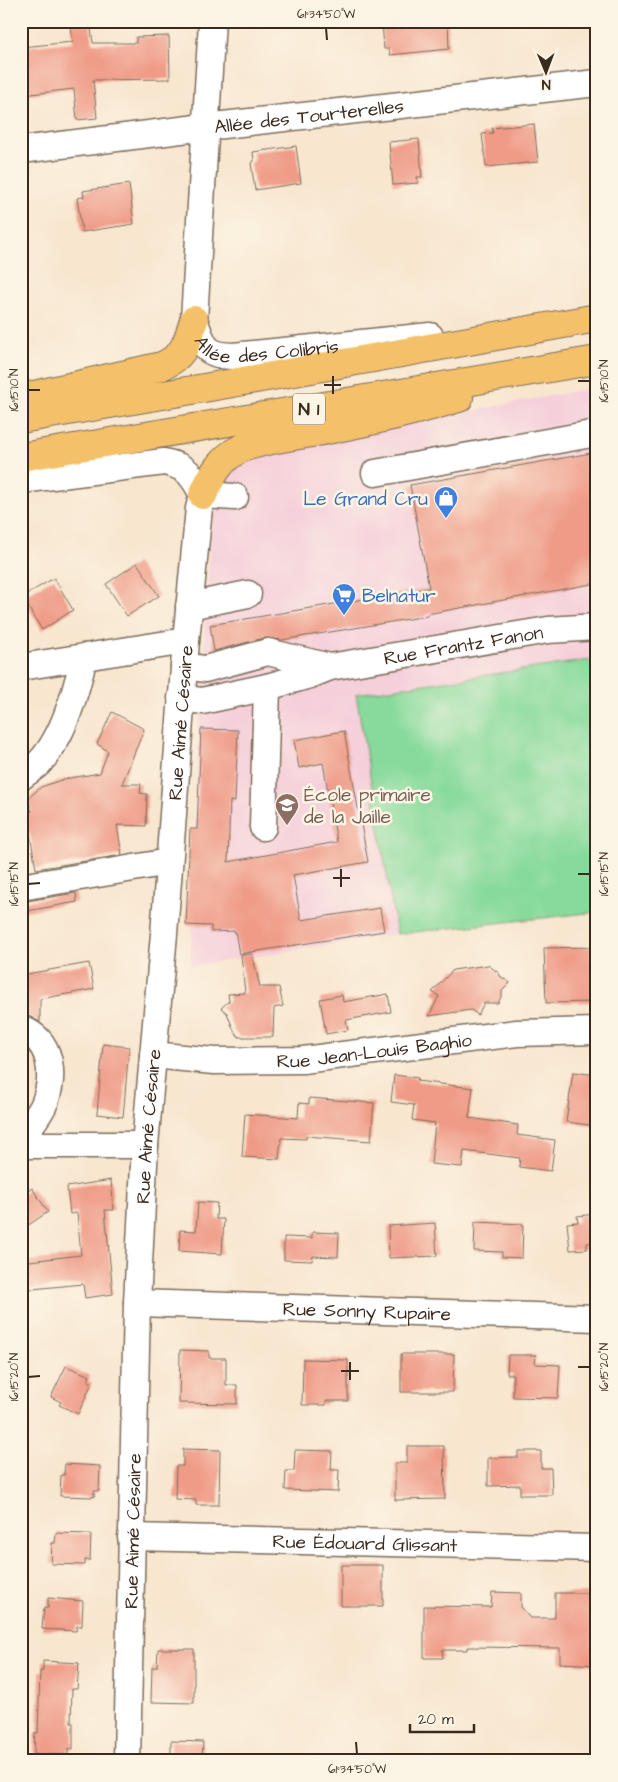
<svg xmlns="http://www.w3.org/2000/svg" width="618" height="1782" viewBox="0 0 618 1782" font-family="'Architects Daughter',sans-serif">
  <rect width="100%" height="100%" fill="#fcf5e5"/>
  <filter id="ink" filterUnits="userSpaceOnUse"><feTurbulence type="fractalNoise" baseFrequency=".02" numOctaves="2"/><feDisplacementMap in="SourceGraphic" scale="10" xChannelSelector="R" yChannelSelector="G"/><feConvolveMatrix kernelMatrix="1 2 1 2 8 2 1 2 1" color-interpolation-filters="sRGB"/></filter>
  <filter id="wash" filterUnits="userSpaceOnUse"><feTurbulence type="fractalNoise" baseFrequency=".0096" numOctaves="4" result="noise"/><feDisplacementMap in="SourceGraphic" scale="20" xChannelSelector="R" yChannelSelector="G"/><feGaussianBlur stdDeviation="1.12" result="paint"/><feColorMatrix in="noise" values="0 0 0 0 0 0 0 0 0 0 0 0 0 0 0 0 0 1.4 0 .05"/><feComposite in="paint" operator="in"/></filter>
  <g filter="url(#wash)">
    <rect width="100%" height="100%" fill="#f8e6cf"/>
    <path fill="#f5cfda" d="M597 387V659L356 694 397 934 191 966 199 718 214 479 248 454Z"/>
    <path fill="#87da9b" stroke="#61825c" d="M597 659V912L397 934 356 694Z"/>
    <g id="blocks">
      <path fill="#ef9b87" d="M70 21H90L93 43H136V37L169 36 170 79 93 80 97 118 77 120 74 89 23 95 21 47 73 42Z
        M382 21H448L449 49 390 55 389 49H384Z
        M534 124 538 162 486 167 482 134 493 133 492 128Z
        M419 139 422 177H417L418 183 393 185 389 142Z
        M296 146 301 183 255 190 251 163 254 161 253 152Z
        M129 184 134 224 82 232 77 198 84 197 83 191Z
        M597 452V583L427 614V616L282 640 264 638 214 651 210 625 429 588 410 485Z
        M137 563 159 596 127 616 106 584Z
        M54 578 73 610 42 630 22 597Z
        M112 712 144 729 122 784H141L140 793 147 794 146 826 117 825 122 855 36 869 30 834 21 837V815L32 811 27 799 41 787 64 779 100 773 108 751 97 744Z
        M201 729 238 730 235 802 230 801 228 862 337 842 323 763 299 768 294 740 344 731 368 862 293 875 301 920 380 908 384 931 239 954 235 931 211 932V926L186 925 190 829H197Z
        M76 893 77 902 21 912V902Z
        M597 947V1002L546 1003 544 948Z
        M252 954 260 987H279L283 1006 274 1008 273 1037H239L234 1031 227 1013 221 1008 229 1001 228 994 245 993 241 955Z
        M89 963 94 989 40 999V1022L27 1015 21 975Z
        M488 965 499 973 500 976 510 983 502 991V995L498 1003H484L478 1015 471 1010 429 1016 439 996 432 992 453 970Z
        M388 994 391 1012 346 1020 348 1030 326 1034 320 999 342 995 343 1002Z
        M103 1044 129 1047 123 1117 97 1114Z
        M573 1072 597 1075V1126L566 1122Z
        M394 1075 418 1078 417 1081 473 1088 469 1118 518 1125 517 1135 555 1140 551 1171 519 1167 520 1158 464 1151 462 1167 431 1164 435 1123 412 1120 414 1105 391 1102Z
        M309 1098 374 1103 371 1141 306 1136V1139L281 1138 279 1159 242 1157 245 1114 298 1118 299 1103 309 1104Z
        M111 1180 114 1210H105L113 1294 85 1298 83 1284 22 1290 21 1262 81 1255 77 1213 70 1214 67 1187Z
        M32 1188 48 1212 21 1230V1195Z
        M198 1202 217 1203 216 1219H224L222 1254 179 1251 180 1230 196 1231Z
        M597 1214V1242L587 1243V1249L570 1250 567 1223 578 1222 577 1216Z
        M475 1222 523 1224 522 1258 502 1257V1252L474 1251Z
        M435 1223 437 1256 389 1258 388 1226Z
        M312 1232 339 1233 338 1257 313 1256 312 1261 284 1260V1237L312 1238Z
        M180 1350 209 1351V1358H226V1385H237V1404L179 1403Z
        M401 1354H454L453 1392H401Z
        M508 1355H536L535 1364 560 1365 558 1398 513 1397V1374H507Z
        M303 1359 348 1360V1401H326V1405H302Z
        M66 1366 90 1376 88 1381 92 1383 78 1414 59 1405 61 1402 51 1397Z
        M407 1446H444L445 1499 395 1500V1463H407Z
        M183 1449 220 1450 219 1505H196V1500L175 1499 176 1466H183Z
        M295 1450 332 1451 331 1470H339L338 1492 285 1490 286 1471H294Z
        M518 1451H541V1468H551L552 1495H520V1485L488 1486V1458L518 1457Z
        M65 1464 100 1466 99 1491H94V1497L60 1496 61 1475H64Z
        M56 1533 91 1534 90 1560H85V1565L51 1564 52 1543H55Z
        M341 1565H383V1606H341Z
        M492 1592 521 1593V1607L531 1618H555V1593H597V1665L560 1663V1648L467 1647V1650H442L443 1658H424V1606L491 1607Z
        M48 1598 83 1601 82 1626H77L76 1631 42 1629 44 1608H48Z
        M158 1649H194V1703L151 1702 152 1667H157Z
        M43 1661 79 1663 77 1689H72L71 1723H73V1749H68V1755L34 1754 35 1733H38L40 1671H43Z
        M171 1741 203 1742 202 1761H171Z"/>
    </g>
  </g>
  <g filter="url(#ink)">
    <use href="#blocks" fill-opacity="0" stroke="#7d6c5c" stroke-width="1"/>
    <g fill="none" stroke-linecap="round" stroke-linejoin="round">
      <g stroke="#7d6c5c" stroke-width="29">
        <g id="minor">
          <path id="s1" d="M212 21 194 320C204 345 203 355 233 356L430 336"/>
          <path id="s2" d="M21 150 205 127 597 83"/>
          <path d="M375 473 597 433"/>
          <path d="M21 480 164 462C187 466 193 476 203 495"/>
          <path d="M203 495 235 497"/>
          <path d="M189 606 248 594"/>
          <path d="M184 666 205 669 268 652 330 667"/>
          <path d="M21 667 186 641"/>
          <path id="s3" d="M181 698 202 701 267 687 310 675 330 667 548 630 597 627"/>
          <path d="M21 777C27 772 34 768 39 763 64 737 76 691 84 657"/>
          <path d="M263 827 267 687"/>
          <path d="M21 887 169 862"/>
          <path d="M21 1029C52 1040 55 1075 45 1102 40 1115 29 1127 21 1138"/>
          <path id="s4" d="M153 1055 214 1061 303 1060 517 1033 597 1031"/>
          <path d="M21 1145H145"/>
          <path id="s5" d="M137 1303 597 1318"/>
          <path id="s6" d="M131 1537 597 1548"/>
          <path id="s7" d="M127 1761 137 1303 145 1145 164 934 186 641 199 508 203 495"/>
        </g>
      </g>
      <g stroke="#7d6c5c" stroke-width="30">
        <path id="highway" d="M21 398 162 366C185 356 187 342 194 320
          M21 419 204 388 597 318
          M21 457 597 360
          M203 495C211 476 221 458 240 449 263 439 298 436 322 431 369 422 414 412 459 398"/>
      </g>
      <use href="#minor" stroke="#fff" stroke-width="26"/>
      <use href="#highway" stroke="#f4c16a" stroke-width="28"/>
    </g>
  </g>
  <path fill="none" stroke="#3b2a1e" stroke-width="2" d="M326 28 327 40M333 376V394M578 381H590M324 385H341M28 390H40M341 869V887M578 874H590M333 878H350M28 884 40 883M350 1362V1380M578 1367H590M341 1371H359M28 1377 40 1376M356 1742 357 1754"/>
  <defs>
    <g id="shop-pin" transform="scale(1.25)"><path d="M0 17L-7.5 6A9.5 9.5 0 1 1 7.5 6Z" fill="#3f7fe0" stroke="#fcf5e5"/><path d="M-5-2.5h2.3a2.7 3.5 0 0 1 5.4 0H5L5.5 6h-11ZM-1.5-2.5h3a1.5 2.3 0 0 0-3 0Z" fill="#fff"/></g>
    <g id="supermarket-pin" transform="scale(1.25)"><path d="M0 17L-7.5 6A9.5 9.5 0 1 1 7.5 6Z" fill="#3f7fe0" stroke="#fcf5e5"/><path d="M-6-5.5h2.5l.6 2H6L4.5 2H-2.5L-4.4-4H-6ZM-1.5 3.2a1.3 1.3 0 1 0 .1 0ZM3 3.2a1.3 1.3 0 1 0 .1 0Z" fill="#fff"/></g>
    <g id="school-pin" transform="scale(1.25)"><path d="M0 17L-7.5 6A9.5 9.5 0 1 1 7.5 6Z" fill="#8d6e63" stroke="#fcf5e5"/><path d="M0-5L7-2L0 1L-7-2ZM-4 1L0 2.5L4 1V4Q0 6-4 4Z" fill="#fff"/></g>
  </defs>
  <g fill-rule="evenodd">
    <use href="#shop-pin" x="446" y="498"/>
    <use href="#supermarket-pin" x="344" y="595"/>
    <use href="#school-pin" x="287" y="805"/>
  </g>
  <g text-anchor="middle" stroke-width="5" stroke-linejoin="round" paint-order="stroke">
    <rect fill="#fcf5e5" stroke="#75675a" stroke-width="1" x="293" y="393.5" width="32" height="31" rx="4"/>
    <g font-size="18" font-weight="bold" fill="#3b2a1e">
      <text x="309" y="415">N 1</text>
    </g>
    <g font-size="19" fill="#3b2a1e" stroke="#fcf5e5">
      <text dy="7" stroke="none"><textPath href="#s2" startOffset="290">Allée des Tourterelles</textPath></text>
      <text dy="7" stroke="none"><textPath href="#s1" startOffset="391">Allée des Colibris</textPath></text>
      <text dy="7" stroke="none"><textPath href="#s3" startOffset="289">Rue Frantz Fanon</textPath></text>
      <text dy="7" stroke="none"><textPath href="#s7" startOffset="1040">Rue Aimé Césaire</textPath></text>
      <text dy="7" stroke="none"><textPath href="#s4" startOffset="222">Rue Jean-Louis Baghio</textPath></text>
      <text dy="7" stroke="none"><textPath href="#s7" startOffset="635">Rue Aimé Césaire</textPath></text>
      <text dy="7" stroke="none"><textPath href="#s5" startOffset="230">Rue Sonny Rupaire</textPath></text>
      <text dy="7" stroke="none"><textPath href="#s7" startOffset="230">Rue Aimé Césaire</textPath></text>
      <text dy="7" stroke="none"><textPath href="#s6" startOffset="234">Rue Édouard Glissant</textPath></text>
    </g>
    <g font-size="19" fill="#366cbe" stroke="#fcf5e5" text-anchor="end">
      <text x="428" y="505">Le Grand Cru</text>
      <text x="362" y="602" text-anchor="start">Belnatur</text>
    </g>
    <g font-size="19" fill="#785e54" stroke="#fcf5e5" text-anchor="start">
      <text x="304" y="801">École primaire<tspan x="304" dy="22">de la Jaille</tspan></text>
    </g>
  </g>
  <rect width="618" height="1782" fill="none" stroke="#fcf5e5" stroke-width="55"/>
  <g transform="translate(546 72) rotate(179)" stroke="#fcf5e5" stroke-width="4" paint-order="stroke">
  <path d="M0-4L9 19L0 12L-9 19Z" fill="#3b2a1e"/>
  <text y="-8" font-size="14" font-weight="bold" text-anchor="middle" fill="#3b2a1e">N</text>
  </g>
  <path d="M410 1724v8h64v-8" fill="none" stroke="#3b2a1e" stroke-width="2.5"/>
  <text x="418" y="1724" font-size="15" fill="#3b2a1e" stroke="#fcf5e5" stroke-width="4" paint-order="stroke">20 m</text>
  <rect x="28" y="28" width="562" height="1726" fill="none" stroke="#3b2a1e" stroke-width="2"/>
  <g font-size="12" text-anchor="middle" fill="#3b2a1e">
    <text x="326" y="18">61°34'50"W</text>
    <text transform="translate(604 381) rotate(-90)" y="4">16°15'10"N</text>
    <text transform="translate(14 390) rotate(-90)" y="4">16°15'10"N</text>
    <text transform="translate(604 874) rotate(-90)" y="4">16°15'15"N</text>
    <text transform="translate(14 884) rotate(-90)" y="4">16°15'15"N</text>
    <text transform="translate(604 1367) rotate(-90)" y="4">16°15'20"N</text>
    <text transform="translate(14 1377) rotate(-90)" y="4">16°15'20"N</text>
    <text x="357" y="1773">61°34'50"W</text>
  </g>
</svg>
